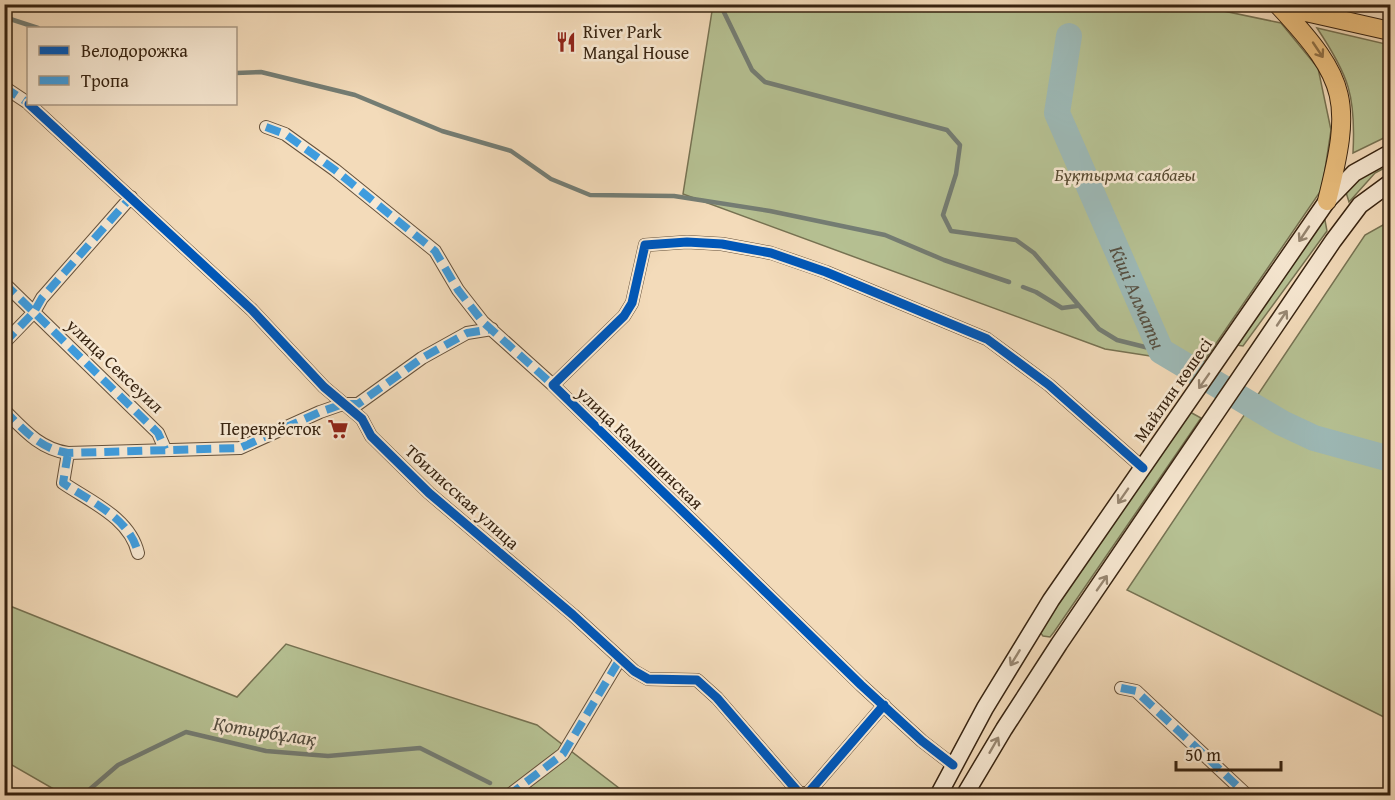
<svg xmlns="http://www.w3.org/2000/svg" width="1395" height="800" viewBox="0 0 1395 800" font-family="'Gentium Book Plus',serif">
  <rect width="100%" height="100%" fill="#f3dbba"/>
  <filter id="stains"><feTurbulence type="fractalNoise" baseFrequency=".00333" numOctaves="4"/><feColorMatrix values="0 0 0 0 .2 0 0 0 0 .09 0 0 0 0 .02 0 0 0 .5 -.17"/></filter>
  <radialGradient id="worn" r=".72"><stop offset=".6" stop-color="#630" stop-opacity="0"/><stop offset="1" stop-color="#630" stop-opacity=".3"/></radialGradient>
  <path fill="#b6c193" stroke="#767252" stroke-width="1.5" d="M1190 4 1281 23 1318 68 1331 130 1322 189 1202 364 1105 349 683 194 713 5Z
    M1317 28 1390 45V135L1353 153C1356 96 1349 76 1317 28Z
    M1390 158V165L1375 173 1349 202 1345 189Z
    M1324 215 1327 231 1243 346 1236 345Z
    M1390 221V720L1127 590 1365 235Z
    M1190 412 1201 418 1054 632 1050 637 1043 636 1038 630Z
    M5 604 237 697 286 644 537 725 628 795H64L5 761Z"/>
  <g fill="none" stroke-linecap="round" stroke-linejoin="round">
    <path stroke="#747d74" stroke-width="4.5" d="M720 4 752 70 765 82 947 130 960 145 956 174 943 215 951 231 1016 240 1034 253 1099 329 1117 340 1161 351
      M4 17 38 28
      M236 73 261 72 355 95 442 131 511 151 551 179 590 195 674 196 770 211 885 235 944 260 1009 282
      M1023 287 1036 292 1062 308 1077 306
      M4 794 8 796
      M82 796 118 765 186 732 266 751 328 756 420 748 490 783"/>
    <path stroke="#9db9b6" stroke-width="26" id="s1" d="M1069 36 1057 113 1161 351 1282 423 1314 438 1390 459"/>
    <g stroke="#66513a" stroke-width="14">
      <path id="street" d="M4 87 28 103
        M29 104 252 310 324 387 362 419 371 436 429 493 573 615 634 671 648 679 697 680 717 698 800 794 809 792 884 705
        M266 127 285 134 335 170 435 251 458 290 483 322 553 385
        M4 283 158 433 165 449
        M4 343 34 312 42 298 131 197
        M4 410C24 430 40 449 68 453L240 448 320 412 343 404H358L422 358 467 333 492 329
        M68 453 63 483C91 502 130 518 138 553
        M1121 688 1136 691 1248 796
        M953 765 922 741 861 685 553 385 624 316 632 303 645 245 687 242 722 244 771 253 826 272 987 339 1049 385 1143 468
        M508 796 563 754 620 659"/>
    </g>
    <g stroke="#372310" stroke-width="19">
      <path id="secondary" d="M938 796 985 708 1051 600 1327 201 1354 173 1390 153
        M964 796 1004 729 1059 644 1333 241 1360 205 1390 183"/>
    </g>
    <g stroke="#372310" stroke-width="20">
      <path id="primary" d="M1390 4V5
        M1279 6C1349 81 1352 102 1327 201
        M1279 6 1390 31"/>
    </g>
    <use href="#street" stroke="#f7e8d2" stroke-width="12"/>
    <use href="#secondary" stroke="#f7e8d2" stroke-width="16"/>
    <use href="#primary" stroke="#eabe7d" stroke-width="18"/>
    <path stroke="#3e9cde" stroke-width="8" stroke-dasharray="15 8" stroke-linecap="butt" d="M4 87 28 103
      M266 127 285 134 335 170 435 251 458 290 483 322 553 385
      M4 283 158 433 165 449
      M4 343 34 312 42 298 131 197
      M4 410C24 430 40 449 68 453L240 448 320 412 343 404H358L422 358 467 333 492 329
      M68 453 63 483C91 502 130 518 138 553
      M1121 688 1136 691 1248 796
      M508 796 563 754 620 659"/>
    <g stroke="#f7e8d2" stroke-width="13">
      <path id="cycleway" d="M29 104 252 310 324 387 362 419 371 436 429 493 573 615 634 671 648 679 697 680 717 698 800 794 809 792 884 705
        M953 765 922 741 861 685 553 385 624 316 632 303 645 245 687 242 722 244 771 253 826 272 987 339 1049 385 1143 468"/>
    </g>
    <use href="#cycleway" stroke="#0057b8" stroke-width="9"/>
  </g>
  <defs><path id="oneway-shaft" d="M-6 0H5M1.5-3L5.5 0L1.5 3" fill="none" stroke-width="1.6" stroke-linecap="round" stroke-linejoin="round" transform="scale(1.5)"/></defs>
  <use stroke="#907046" href="#oneway-shaft" transform="translate(1318 50) rotate(56)"/>
  <g stroke="#978671">
    <use href="#oneway-shaft" transform="translate(1304 234) rotate(124)"/>
    <use href="#oneway-shaft" transform="translate(1282 318) rotate(-56)"/>
    <use href="#oneway-shaft" transform="translate(1204 381) rotate(125)"/>
    <use href="#oneway-shaft" transform="translate(1123 496) rotate(125)"/>
    <use href="#oneway-shaft" transform="translate(1102 583) rotate(-55)"/>
    <use href="#oneway-shaft" transform="translate(1015 658) rotate(121)"/>
    <use href="#oneway-shaft" transform="translate(994 745) rotate(-60)"/>
  </g>
  <defs>
    <g id="restaurant-bare" transform="scale(1.62)"><path d="M-5-6h1v4h1v-4h1v4h1v-4h1v5L-1.5 .5V6h-2V.5L-5-1ZM5-6V6H3V1.5H1.5Q1.5-4 5-6Z" fill="#8f2418" stroke="#f7e8d2" stroke-width="2.5" paint-order="stroke"/></g>
    <g id="supermarket-bare" transform="scale(1.62)"><path d="M-6-5.5h2.5l.6 2H6L4.5 2H-2.5L-4.4-4H-6ZM-1.5 3.2a1.3 1.3 0 1 0 .1 0ZM3 3.2a1.3 1.3 0 1 0 .1 0Z" fill="#8f2418" stroke="#f7e8d2" stroke-width="2.5" paint-order="stroke"/></g>
  </defs>
  <g fill-rule="evenodd">
    <use href="#restaurant-bare" x="566" y="42"/>
    <use href="#supermarket-bare" x="338" y="429"/>
  </g>
  <g text-anchor="middle" stroke-width="5" stroke-linejoin="round" paint-order="stroke">
    <g font-size="18" fill="#372310" stroke="#f7e8d2" text-anchor="start">
      <text x="583" y="38">River Park<tspan x="583" dy="21">Mangal House</tspan></text>
      <text x="321" y="435" text-anchor="end">Перекрёсток</text>
    </g>
    <g font-size="18" font-style="italic" fill="#574a31" stroke="#f7e8d2">
      <text x="1125" y="181">Бұқтырма саябағы</text>
    </g>
    <g font-size="18" fill="#372310" stroke="#f7e8d2">
      <text transform="translate(115 366) rotate(44)" y="6">улица Сексеуил</text>
      <text transform="translate(1173 390) rotate(-55)" y="6">Майлин көшесі</text>
      <text transform="translate(640 448) rotate(44)" y="6">улица Камышинская</text>
      <text transform="translate(462 497) rotate(42)" y="6">Тбилисская улица</text>
    </g>
    <g font-size="20" font-style="italic" fill="#565042" stroke="#f7e8d2">
      <text dy="7" stroke="none"><textPath href="#s1" startOffset="279">Кіші Алматы</textPath></text>
      <text transform="translate(265 731) rotate(9)" y="7">Қотырбұлақ</text>
    </g>
  </g>
  <rect width="1395" height="800" fill="none" stroke="#f3dbba" stroke-width="24"/>
  <rect x="6" y="6" width="1383" height="788" fill="none" stroke="#372310" stroke-width="3"/>
  <rect x="12" y="12" width="1371" height="776" fill="none" stroke="#372310" stroke-width="1.5"/>
  <rect x="27" y="27" width="210" height="78" fill="#f7e8d2" stroke="#aa9984" stroke-width="1.5"/>
  <rect x="39" y="46" width="30" height="9" fill="#0057b8" stroke="#aa9984" stroke-width="1.5"/>
  <text x="81" y="57" font-size="18" fill="#372310">Велодорожка</text>
  <rect x="39" y="76" width="30" height="9" fill="#3e9cde" stroke="#aa9984" stroke-width="1.5"/>
  <text x="81" y="87" font-size="18" fill="#372310">Тропа</text>
  <path d="M1176 761v9h105v-9" fill="none" stroke="#372310" stroke-width="3"/>
  <text x="1185" y="761" font-size="18" fill="#372310" stroke="#f7e8d2" stroke-width="4.5" paint-order="stroke">50 m</text>
  <rect width="100%" height="100%" filter="url(#stains)"/>
  <rect width="100%" height="100%" fill="url(#worn)"/>
</svg>
